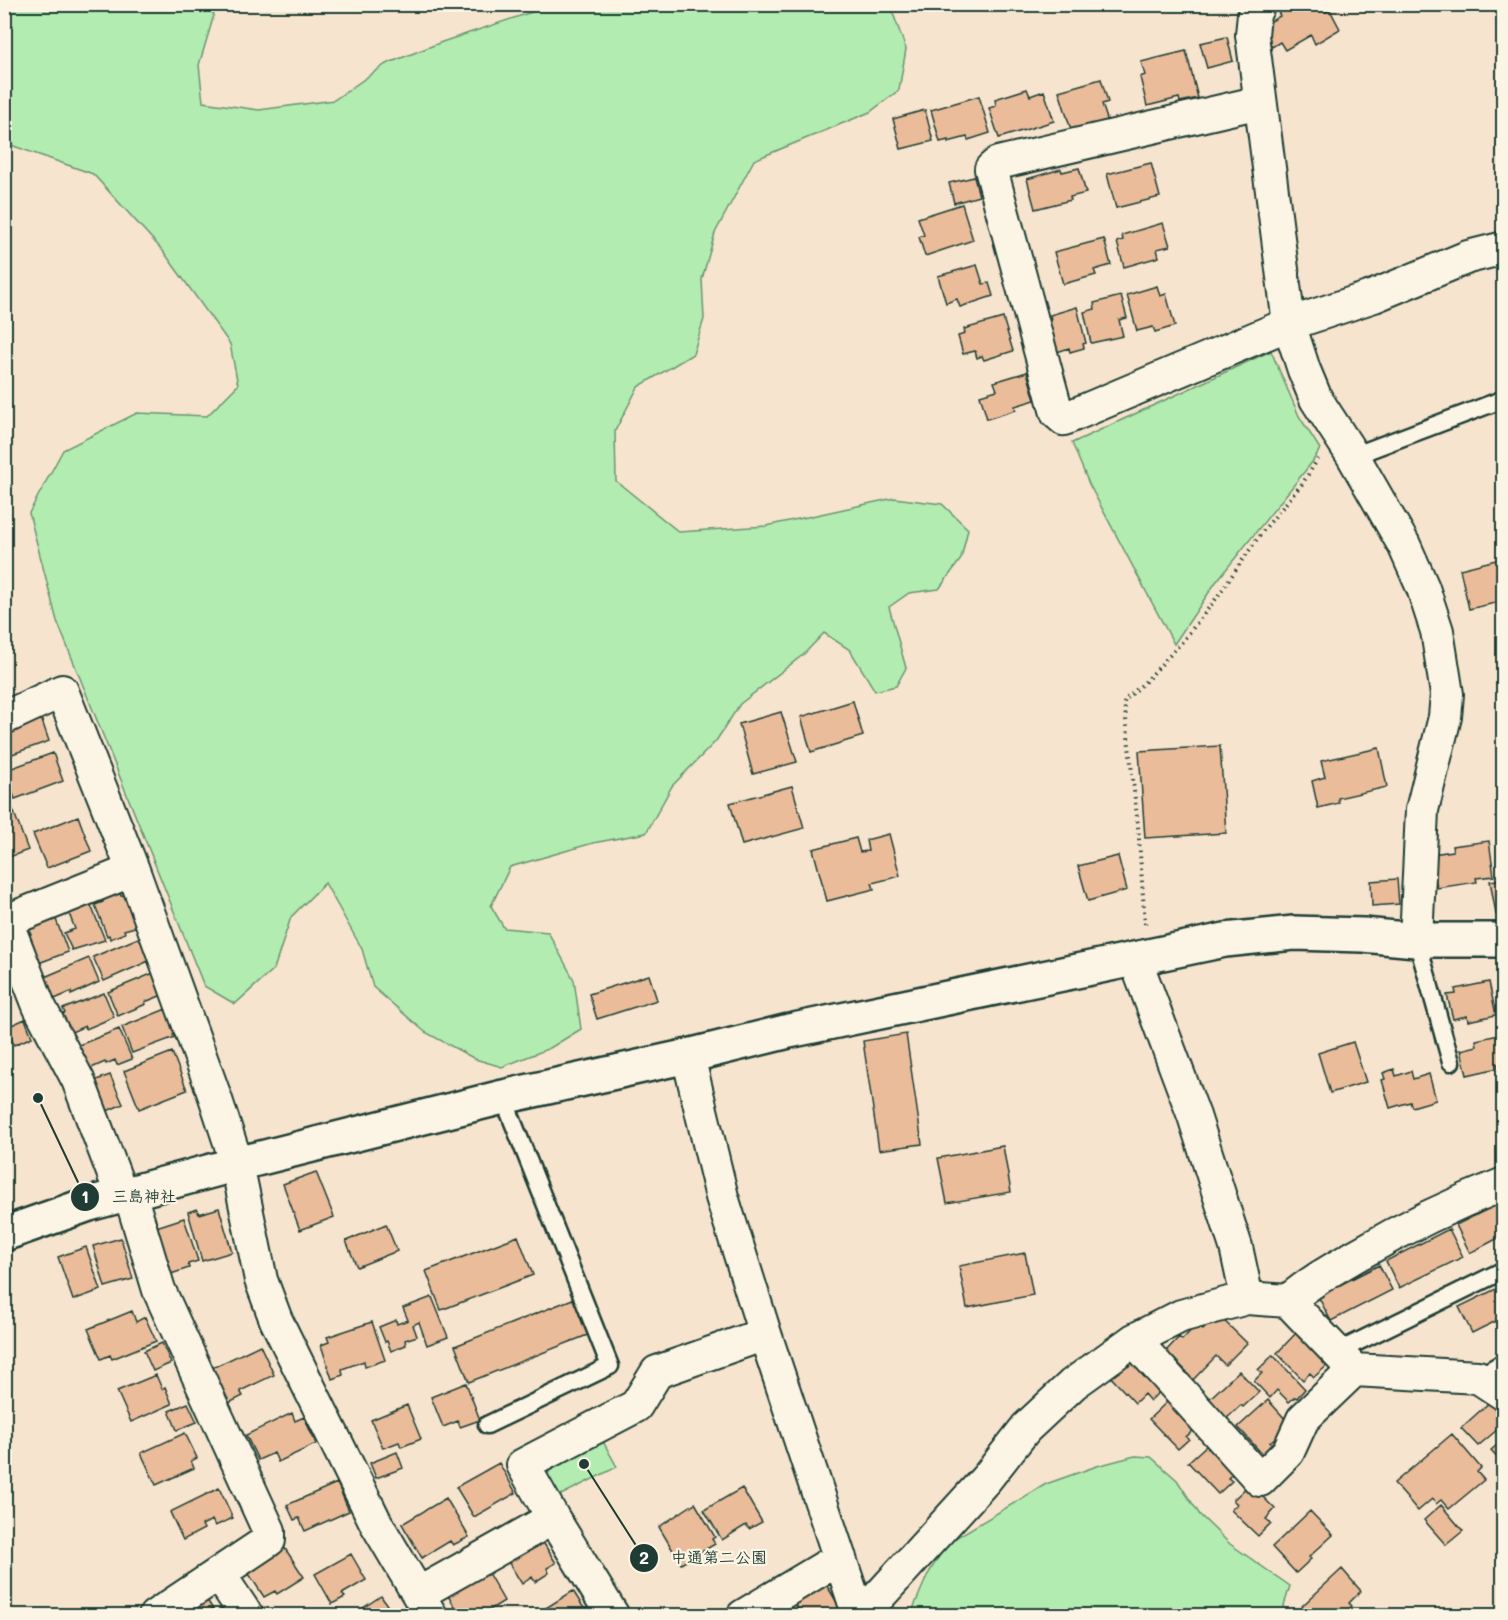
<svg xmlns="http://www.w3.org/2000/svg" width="1508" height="1620" viewBox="0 0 1508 1620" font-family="Mali,'Klee One',sans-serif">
  <rect width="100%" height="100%" fill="#f7e4ce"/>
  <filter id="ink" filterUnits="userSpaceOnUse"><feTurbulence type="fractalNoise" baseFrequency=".0167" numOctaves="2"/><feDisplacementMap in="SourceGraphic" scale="12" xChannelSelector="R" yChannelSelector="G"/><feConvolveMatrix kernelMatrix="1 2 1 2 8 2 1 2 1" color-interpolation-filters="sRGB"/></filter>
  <g filter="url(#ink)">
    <path fill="#b3ecb0" stroke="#699472" stroke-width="1.5" d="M5 4 208 5 214 15 199 65 203 102 259 110 334 100 386 64 442 42 553 5H890L906 49 899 90 870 112 754 160 715 233 702 279 704 319 693 354 638 387 615 431 616 481 679 532 766 526 894 498 942 504 968 529 961 559 939 589 909 593 889 607 906 668 896 686 875 691 850 650 824 633 804 654 740 704 716 741 672 786 646 833 593 843 510 867 491 906 504 928 548 932 574 980 581 1029 550 1048 502 1067 475 1059 425 1032 373 987 362 949 325 883 291 917 274 969 235 1004 204 986 57 621 29 513 63 450 137 413 207 416 238 385 230 344 163 251 93 174 5 143Z
      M1271 351 1299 416 1320 449 1313 461 1216 582 1174 644 1089 484 1072 443Z
      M600 1436 617 1467 557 1497 547 1477 554 1461Z
      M1135 1456 1151 1457 1177 1480 1200 1515 1230 1544 1290 1586 1281 1615 910 1616 927 1576 947 1543 1046 1484 1097 1466Z"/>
    <path fill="#eabc9a" stroke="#1f3d34" stroke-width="1.5" d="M1290 4H1321L1326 12 1330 10 1340 29 1315 44 1311 35 1285 50 1280 42 1272 47 1265 34 1269 31 1266 24 1280 16 1278 12Z
      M1227 37 1233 61 1207 68 1200 43Z
      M1186 51 1198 98 1180 102 1179 98 1147 106 1140 77 1145 75 1141 62Z
      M1101 79 1108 102 1102 104 1108 122 1072 133 1059 91Z
      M1027 89 1030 96 1044 91 1054 121 999 138 989 108 996 106 995 99Z
      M979 96 990 133 968 140 967 137 948 142V140L940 142 931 110Z
      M925 110 933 141 901 149 893 119Z
      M1151 163 1160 197 1116 208 1107 174Z
      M1079 168 1086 193 1070 197 1071 200 1035 209 1027 179 1061 169 1062 172Z
      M974 177 979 196 954 203 949 183Z
      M962 204 973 240 925 256 919 237 924 235 918 218Z
      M1163 223 1170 246 1157 249 1159 257 1124 267 1117 242 1123 240 1122 235Z
      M1104 239 1111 265 1094 270 1096 275 1063 284 1054 252Z
      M977 265 983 284 989 283 993 296 960 307 957 299 946 303 938 276Z
      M1157 286 1160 296 1166 294 1175 326 1155 332 1153 327 1137 331 1127 295Z
      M1121 296 1127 318 1119 320 1123 336 1091 343 1084 312 1095 309 1094 303Z
      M1077 307 1086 343 1083 344 1084 348 1070 352 1069 348 1054 353 1045 321 1051 320 1050 315Z
      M1003 318 1013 351 984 360 982 356 977 358 975 351 963 354 958 336 965 334 964 329Z
      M1027 372 1035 400 1015 406 1016 410 987 419 980 395 997 390 994 382Z
      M1504 558V601L1469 609 1460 569Z
      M853 701 863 736 811 752 801 717Z
      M39 712 49 741 4 757V724Z
      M781 712 797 762 753 774 739 724Z
      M1220 746 1226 833 1145 838 1139 751Z
      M1379 748 1387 787 1338 798 1339 803 1318 808 1312 781 1325 777 1321 761Z
      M53 753 63 781 15 799 4 771Z
      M792 786 804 828 742 845 730 803Z
      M12 807 28 850 4 859V810Z
      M78 816 91 851 47 868 33 834Z
      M889 834 900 876 872 883 874 889 827 901 813 849 856 838 860 852 868 851 866 840Z
      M1489 841 1494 876 1476 878 1477 882 1437 888 1432 854 1453 851 1452 846Z
      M1118 856 1127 890 1088 901 1078 866Z
      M1397 879 1399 904 1372 906 1371 881Z
      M1504 879V912L1496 914 1490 881Z
      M118 888 121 896 127 894 138 923 134 924 135 927 124 930 125 933 110 939 109 935 107 936 95 905 103 902 100 895Z
      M88 898 105 940 72 950 64 933 75 929 68 911Z
      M54 914 68 952 36 964 24 936 31 934 27 924Z
      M143 936 151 960 104 981 93 957Z
      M89 958 99 982 71 995V992L50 1001 40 979Z
      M156 972 165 994 145 1002 146 1004 118 1016 108 992Z
      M649 975 657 1000 597 1019 589 994Z
      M1489 982 1496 1015 1468 1021 1467 1016 1453 1019 1447 995 1456 994 1455 989Z
      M104 993 114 1017 86 1029 85 1026 67 1034 59 1016 65 1013 63 1009Z
      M1504 1000V1026L1498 1002Z
      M166 1009 168 1015 171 1013 179 1033 173 1035 175 1037 132 1053 122 1027Z
      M25 1019 32 1037 14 1045 7 1027Z
      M119 1029 132 1059 117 1065 115 1060 106 1064 105 1062 87 1070 74 1047Z
      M906 1034 922 1144 879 1150 863 1041Z
      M1503 1034 1504 1063 1497 1064 1498 1068 1467 1075 1461 1050 1477 1046 1476 1040Z
      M1353 1042 1366 1082 1330 1093 1318 1053Z
      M172 1052 187 1090 139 1109 124 1071Z
      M1394 1069 1396 1076 1411 1071 1413 1079 1429 1074 1436 1100 1412 1107 1410 1102 1390 1108 1382 1080 1385 1079 1383 1073Z
      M110 1075 123 1104 107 1111 94 1081Z
      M1003 1146 1011 1192 947 1203 938 1158Z
      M316 1172 334 1217 300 1230 283 1184Z
      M1504 1201V1235L1470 1253 1456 1225Z
      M219 1208 232 1252 202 1261 188 1212 197 1209 199 1214Z
      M184 1218 198 1261 188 1264 189 1268 168 1275 153 1228Z
      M386 1224 397 1251 357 1267 346 1241Z
      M1449 1229 1463 1257 1399 1288 1386 1261Z
      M518 1236 533 1275 441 1310 426 1271Z
      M121 1238 133 1279 105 1287 93 1246Z
      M86 1247 101 1290 73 1300 58 1257Z
      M1025 1253 1033 1295 967 1308 959 1266Z
      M1379 1265 1392 1290 1331 1321 1318 1296Z
      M1504 1285V1317L1472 1333 1459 1307Z
      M432 1297 448 1337 427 1345 419 1322 413 1325 417 1336 405 1340 406 1345 391 1351 387 1341 385 1342 379 1327 396 1320 397 1324 408 1320 403 1308Z
      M575 1298 590 1334 469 1382 455 1346Z
      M132 1311 136 1322 145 1317 156 1341 112 1359 110 1355 101 1359 88 1329Z
      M1218 1315 1247 1343 1225 1365 1216 1356 1190 1383 1183 1376 1187 1372 1166 1351 1179 1337 1182 1340 1197 1324 1203 1330Z
      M372 1322 385 1360 365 1367 364 1361 342 1369 343 1375 332 1379 321 1345 329 1342 327 1337Z
      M1298 1331 1329 1364 1314 1377 1310 1373 1303 1380 1277 1353Z
      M162 1343 171 1363 153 1371 144 1351Z
      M260 1345 274 1375 240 1391 243 1396 229 1403 212 1368Z
      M1273 1355 1305 1389 1297 1398 1295 1397 1289 1402 1277 1390 1270 1398 1254 1381 1262 1373 1258 1370Z
      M1137 1358 1160 1391 1150 1401 1144 1394 1135 1403 1107 1373 1122 1360 1128 1367Z
      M1239 1371 1259 1392 1243 1407 1241 1405 1226 1419 1208 1400Z
      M156 1375 162 1389 165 1387 172 1404 131 1422 117 1391Z
      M466 1383 480 1420 460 1427 458 1421 443 1427 431 1397Z
      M1171 1398 1198 1426 1186 1437 1189 1439 1178 1449 1149 1419Z
      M1268 1400 1287 1421 1283 1424 1286 1428 1270 1442 1273 1446 1263 1455 1238 1427Z
      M1491 1401 1504 1416V1424L1478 1446 1461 1428Z
      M188 1403 197 1422 177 1430 169 1411Z
      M407 1405 421 1439 401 1447 399 1442 383 1448 371 1420Z
      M292 1413 295 1421 304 1417 316 1444 278 1462 274 1453 258 1460 246 1435Z
      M185 1433 197 1458 191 1461 194 1468 156 1485 141 1453Z
      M1452 1434 1481 1468 1477 1472 1484 1480 1449 1509 1441 1500 1436 1504 1432 1499 1418 1511 1394 1483Z
      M1504 1439V1464L1491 1450Z
      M1207 1445 1213 1451 1217 1447 1238 1469 1228 1478 1232 1481 1218 1494 1188 1462Z
      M397 1452 403 1468 376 1478 370 1463Z
      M499 1463 516 1493 474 1517 456 1487Z
      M337 1483 349 1511 305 1531 299 1518 294 1520 287 1505Z
      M1250 1484 1275 1509 1266 1519 1271 1523 1258 1536 1231 1510 1237 1504 1233 1500Z
      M219 1488 233 1518 215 1526 212 1520 202 1525 204 1529 183 1540 170 1512Z
      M742 1488 762 1522 749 1529 746 1525 722 1540 704 1510Z
      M446 1498 469 1537 453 1545 450 1541 422 1558 402 1524Z
      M695 1503 715 1537 712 1539 715 1544 681 1564 659 1527Z
      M1441 1505 1463 1531 1446 1545 1424 1520Z
      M1310 1511 1333 1535 1309 1557 1311 1559 1296 1573 1272 1547Z
      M541 1539 556 1563 547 1568 549 1573 535 1582 532 1577 522 1584 507 1560Z
      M284 1547 304 1577 277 1594 275 1591 264 1597 247 1571Z
      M351 1554 366 1580 342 1594 345 1597 332 1604 315 1574Z
      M1342 1569 1361 1591 1349 1603 1352 1606 1347 1611 1351 1615 1300 1616 1306 1610 1302 1606Z
      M487 1571 504 1601 480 1616H460L447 1594Z
      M826 1584 845 1616H802L794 1602Z
      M573 1591 587 1613 583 1616H533Z
      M204 1595 217 1616H171Z
      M381 1596 394 1616H351Z"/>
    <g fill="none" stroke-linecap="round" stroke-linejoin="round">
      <g stroke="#1f3d34" stroke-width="21">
        <path id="lane" d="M1353 456 1504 399
          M1422 940 1421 955 1451 1062
          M1337 1352 1504 1270
          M1478 1377 1504 1362
          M487 1425 610 1366 503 1097"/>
      </g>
      <g stroke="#1f3d34" stroke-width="36">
        <path id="street" d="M1259 4 1254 14 1252 35 1289 324 1304 370 1316 399 1353 456 1404 545 1423 588 1437 631 1447 694 1445 717 1422 810 1416 940
          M1260 102 998 163 991 169 1057 413 1064 419 1289 324 1374 296 1468 257 1504 248
          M4 718 62 691 133 870
          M1135 959 1194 1116 1236 1247 1247 1298
          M688 1056 722 1197 765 1334 859 1616
          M130 1194 159 1290 269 1531V1540L155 1616
          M122 1196 78 1080 39 1006 6 921 133 870 215 1097 237 1164 261 1280 276 1320 376 1523 431 1616
          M1288 1301C1310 1282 1333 1269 1357 1255 1405 1227 1453 1204 1504 1184
          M1134 1340 1260 1480 1288 1452 1303 1419 1354 1370
          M553 1518 613 1616
          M219 1574 247 1616
          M418 1594 553 1518 523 1465 636 1406 657 1372 765 1334
          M743 1616 840 1558
          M861 1616 986 1479 1026 1428 1073 1384 1134 1340 1181 1316 1247 1298 1288 1301 1354 1370 1478 1377 1504 1394"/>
      </g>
      <g stroke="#1f3d34" stroke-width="38">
        <path id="secondary" d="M4 1234 89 1204 237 1164 503 1097 688 1056 789 1031 1225 940 1294 933 1363 935 1416 940H1504"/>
      </g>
      <path stroke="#1f3d34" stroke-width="4" stroke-dasharray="1.5 4.5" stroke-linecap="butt" d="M1145 924 1138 826 1124 701 1147 680 1182 642 1215 600 1262 532 1302 484 1318 459"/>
      <use href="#lane" stroke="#fcf5e5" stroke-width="16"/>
      <use href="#street" stroke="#fcf5e5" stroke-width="32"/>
      <use href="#secondary" stroke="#fcf5e5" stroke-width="33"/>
    </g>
  </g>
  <path fill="none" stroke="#1f3d34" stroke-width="2" d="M38 1098L85 1197M584 1464L644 1558"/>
  <g fill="#1f3d34" stroke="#fcf5e5" stroke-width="2">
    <circle cx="38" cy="1098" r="6"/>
    <circle cx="584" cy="1464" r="6"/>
    <circle cx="85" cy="1197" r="15"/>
    <circle cx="644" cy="1558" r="15"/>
  </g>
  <g font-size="18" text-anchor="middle" font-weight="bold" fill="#fff">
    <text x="85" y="1203">1</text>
    <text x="644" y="1564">2</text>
  </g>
  <g font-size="16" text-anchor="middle" font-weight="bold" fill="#1f3d34" stroke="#fcf5e5" stroke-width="4.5" stroke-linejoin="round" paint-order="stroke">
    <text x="144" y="1202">三島神社</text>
    <text x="719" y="1563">中通第二公園</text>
  </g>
  <rect width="1508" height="1620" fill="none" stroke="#fcf5e5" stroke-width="24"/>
  <rect x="12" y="12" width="1484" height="1596" fill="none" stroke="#1f3d34" stroke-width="2" filter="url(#ink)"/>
</svg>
